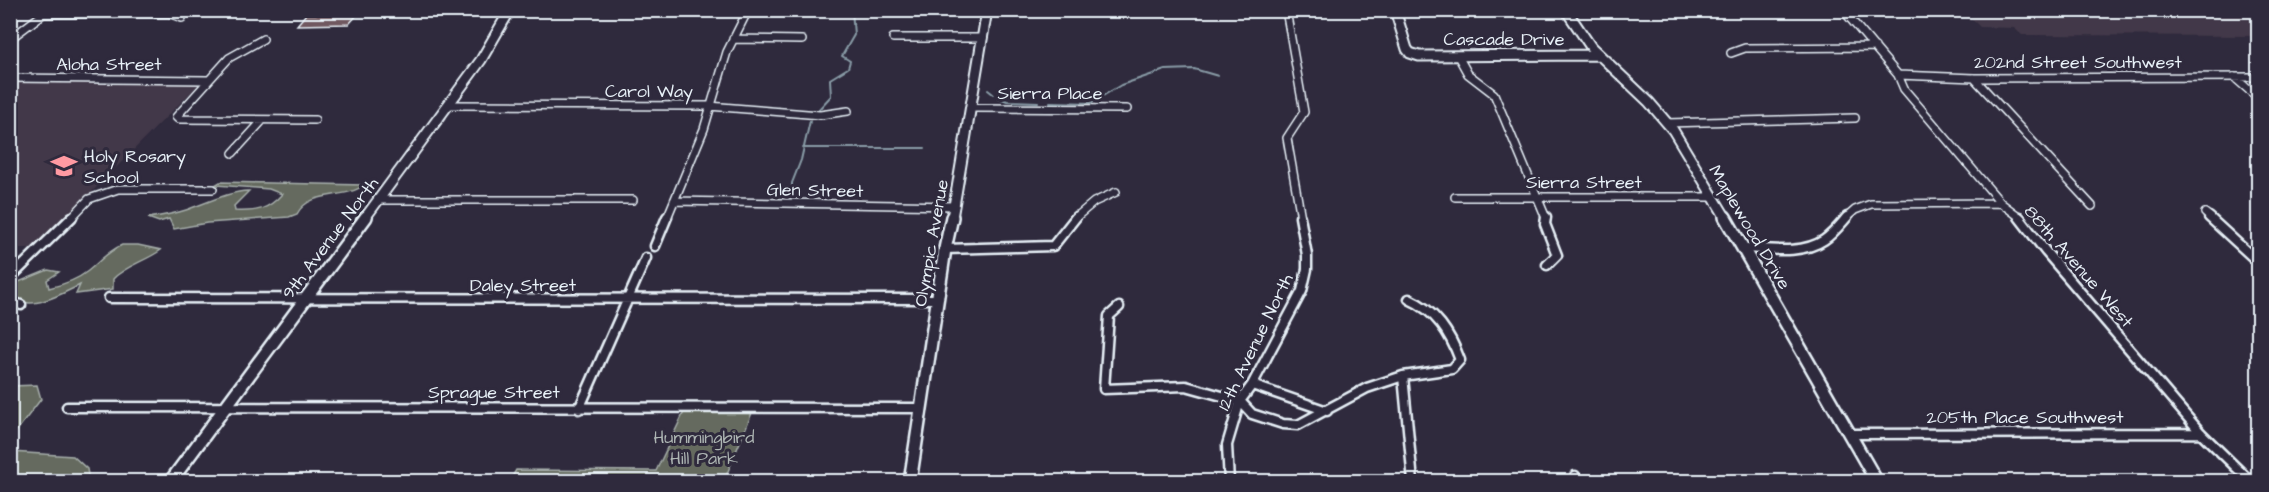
<svg xmlns="http://www.w3.org/2000/svg" width="2269" height="492" viewBox="0 0 2269 492" font-family="'Architects Daughter',sans-serif">
  <rect width="100%" height="100%" fill="#2f2a3d"/>
  <filter id="ink" filterUnits="userSpaceOnUse"><feTurbulence type="fractalNoise" baseFrequency=".0167" numOctaves="2"/><feDisplacementMap in="SourceGraphic" scale="12" xChannelSelector="R" yChannelSelector="G"/><feConvolveMatrix kernelMatrix="1 2 1 2 8 2 1 2 1" color-interpolation-filters="sRGB"/></filter>
  <g filter="url(#ink)">
    <path fill="#423848" d="M1964 11H2258V36L2022 35 2014 28 1980 27Z
      M11 83H200L36 248H11Z"/>
    <path fill="#656b5e" stroke="#a6aeab" stroke-width="1.5" d="M220 182 363 185C347 200 310 189 297 214L289 217 207 223 174 229 169 219 159 222 148 218C161 216 174 214 186 210 204 204 233 190 249 191L234 206 235 211C256 212 268 210 282 194L269 189 215 185Z
      M122 245H138L161 250C146 261 125 266 113 279V289L76 294 80 285C61 294 28 314 11 295L16 283 48 270 59 272 47 280 49 288C62 285 78 279 88 271 99 262 108 251 122 245Z
      M37 385 41 399 15 433 11 444V386Z
      M686 408H754L724 481 509 482 516 470 656 471Z
      M11 452 73 456 87 469 89 481H11Z"/>
    <g fill="none" stroke-linecap="round" stroke-linejoin="round">
      <path stroke="#899ca7" stroke-width="2" d="M988 90 993 94
        M998 97 1007 101 1038 102
        M1050 102 1091 103 1121 85 1165 70 1194 69 1218 76
        M819 109 831 96 830 79 848 68 850 61 842 56 854 35 852 10
        M803 148H925
        M792 193V183L801 160 810 121"/>
    </g>
    <path fill="#705960" stroke="#e8f1f8" stroke-width="1.5" d="M320 10H349L346 14H358L349 24 297 25 306 14H316Z"/>
    <g fill="none" stroke-linecap="round" stroke-linejoin="round">
      <g stroke="#e8f1f8" stroke-width="10">
        <path id="minor-far1" d="M1286 10 1304 112 1287 138 1301 218
          M1843 10 1898 75 1904 89 2001 203 2021 218
          M43 14 169 13 182 18
          M893 38H983
          M10 39 47 11
          M263 39 229 58 176 117 178 119 315 120
          M733 39 802 40
          M1731 53 1745 48 1875 47
          M1458 56 1468 74 1494 94 1546 218
          M1898 75 1974 78 2258 77
          M2234 77 2258 98
          M10 78 207 80
          M1974 78 2092 206
          M449 105 709 106 820 115 848 111
          M972 108 1127 109
          M1667 123 1855 118
          M233 153 263 120
          M1455 197H1713
          M379 200H633
          M674 201 955 206
          M2205 213 2211 218
          M71 218 89 199 118 189H213
          M667 218 704 129 727 52 748 10
          M1075 218 1094 202 1116 192
          M1846 218 1855 210 1871 204 2001 203"/>
      </g>
      <g stroke="#e8f1f8" stroke-width="13">
        <path id="minor" d="M1546 217 1545 224 1557 255 1547 265
          M2019 217 2046 252 2201 433 2251 482
          M2209 217 2258 262
          M655 246 667 217
          M1744 248C1768 249 1802 255 1824 240 1833 234 1840 225 1847 217
          M945 249 1053 246 1076 217
          M10 278 72 217
          M109 298 937 299
          M10 301 21 305
          M1119 307 1109 316 1104 389 1186 386 1240 401 1252 414 1283 424 1298 425 1367 388 1403 376 1452 369 1460 360C1450 333 1436 311 1409 299
          M1403 376 1413 482
          M1252 385 1327 411
          M67 407 921 408
          M579 409 646 258
          M1850 434 2201 433
          M1575 476 1578 482
          M1229 482 1227 445 1240 401 1252 385 1302 291 1307 269V255L1300 217"/>
      </g>
      <g stroke="#e8f1f8" stroke-width="13">
        <path id="tertiary-far1" d="M1395 10 1407 49 1410 53 1419 56 1599 55
          M1566 10 1591 47 1649 102 1673 130 1726 218
          M365 218 481 60 510 10
          M952 218 987 10"/>
      </g>
      <g stroke="#e8f1f8" stroke-width="16">
        <path id="tertiary" d="M1725 217 1877 482
          M170 482 366 217
          M910 482 945 249 952 217"/>
      </g>
      <use href="#minor-far1" stroke="#2f2a3d" stroke-width="7"/>
      <use href="#minor" stroke="#2f2a3d" stroke-width="8"/>
      <use href="#tertiary-far1" stroke="#2f2a3d" stroke-width="9"/>
      <use href="#tertiary" stroke="#2f2a3d" stroke-width="11"/>
    </g>
  </g>
  <defs>
    <g id="school-bare" transform="scale(2.07)"><path d="M0-5L7-2L0 1L-7-2ZM-4 1L0 2.5L4 1V4Q0 6-4 4Z" fill="#ff9aa2" stroke="#2f2a3d" stroke-width="2.5" paint-order="stroke"/></g>
  </defs>
  <g fill-rule="evenodd">
    <use href="#school-bare" x="64" y="166"/>
  </g>
  <g text-anchor="middle" stroke-width="6" stroke-linejoin="round" paint-order="stroke">
    <g font-size="18" fill="#e8f1f8" stroke="#2f2a3d">
      <text x="1504" y="45">Cascade Drive</text>
      <text x="2078" y="68">202nd Street Southwest</text>
      <text x="109" y="70">Aloha Street</text>
      <text x="649" y="97">Carol Way</text>
      <text x="1050" y="99">Sierra Place</text>
      <text x="1584" y="188">Sierra Street</text>
      <text transform="translate(815 190) rotate(1)" y="6">Glen Street</text>
      <text transform="translate(1750 227) rotate(59)" y="6">Maplewood Drive</text>
      <text transform="translate(330 238) rotate(-53)" y="6">9th Avenue North</text>
      <text transform="translate(931 243) rotate(-80)" y="6">Olympic Avenue</text>
      <text transform="translate(2079 266) rotate(49)" y="6">88th Avenue West</text>
      <text x="523" y="291">Daley Street</text>
      <text transform="translate(1255 342) rotate(-64)" y="6">12th Avenue North</text>
      <text x="494" y="398">Sprague Street</text>
      <text x="2025" y="423">205th Place Southwest</text>
    </g>
    <g font-size="18" fill="#e8f1f8" stroke="#2f2a3d" text-anchor="start">
      <text x="84" y="162">Holy Rosary<tspan x="84" dy="21">School</tspan></text>
    </g>
    <g font-size="18" fill="#adb5b3" stroke="#2f2a3d">
      <text x="704" y="443">Hummingbird<tspan x="704" dy="21">Hill Park</tspan></text>
    </g>
  </g>
  <rect width="2269" height="492" fill="none" stroke="#2f2a3d" stroke-width="36"/>
  <rect x="18" y="18" width="2233" height="456" fill="none" stroke="#e8f1f8" stroke-width="2" filter="url(#ink)"/>
</svg>
